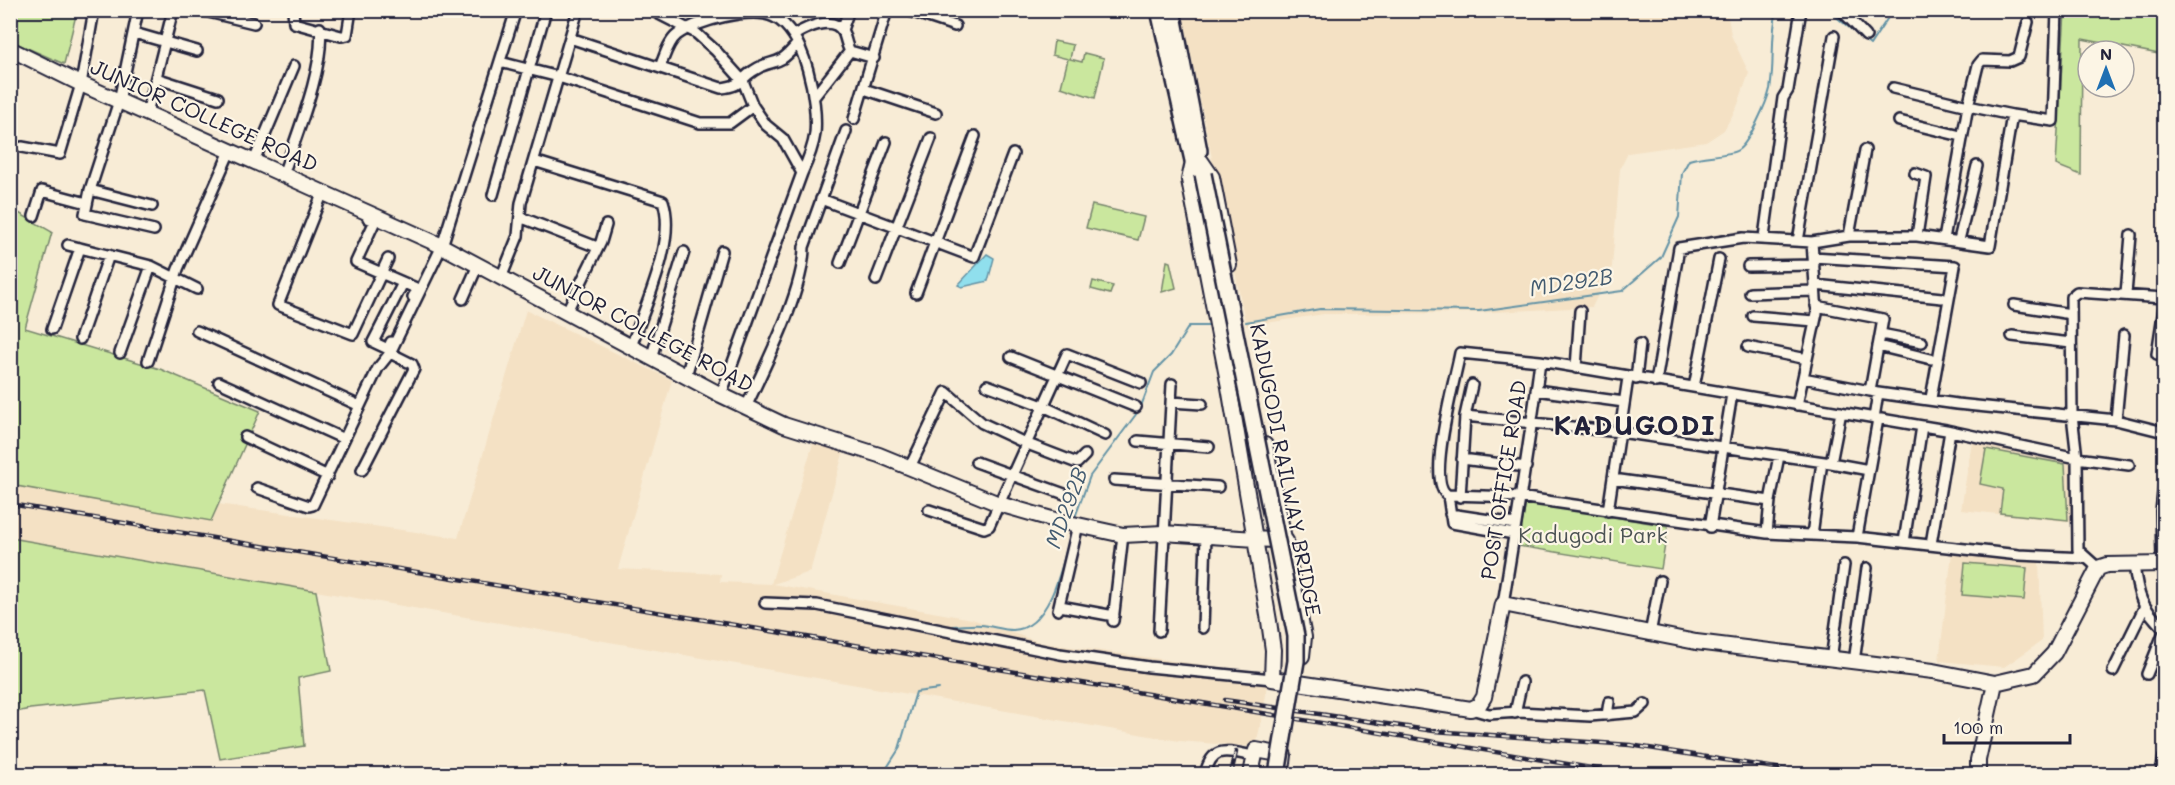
<svg xmlns="http://www.w3.org/2000/svg" width="2175" height="785" viewBox="0 0 2175 785" font-family="Mali,sans-serif">
  <rect width="100%" height="100%" fill="#f8ecd6"/>
  <filter id="ink" filterUnits="userSpaceOnUse"><feTurbulence type="fractalNoise" baseFrequency=".0167" numOctaves="2"/><feDisplacementMap in="SourceGraphic" scale="12" xChannelSelector="R" yChannelSelector="G"/><feConvolveMatrix kernelMatrix="1 2 1 2 8 2 1 2 1" color-interpolation-filters="sRGB"/></filter>
  <g filter="url(#ink)">
    <path fill="#f4e1c4" d="M1182 11H1727L1731 35 1749 73 1737 107 1724 130 1706 142 1628 153 1620 169 1612 267 1592 307 1475 313 1324 314 1246 326Z
      M526 310 672 380 618 569 721 574 720 582 771 584 814 440 844 450 810 572 773 584 972 619 1042 643 1270 674 1256 747 1179 741 11 538 10 485 211 520 218 504 458 538Z
      M1972 441 2071 462 2074 522 1961 510Z
      M1952 553 2039 561 2042 641 2004 667 1939 661Z"/>
    <path fill="#cae79e" stroke="#76846c" stroke-width="1.5" d="M18 11H77L64 64 11 41V30Z
      M2065 11H2164V55L2082 39 2081 175 2056 165Z
      M1054 41 1073 45 1070 59 1082 62 1084 53 1104 58 1095 98 1061 87 1068 59 1052 55Z
      M1092 205 1144 217 1138 240 1086 228Z
      M10 208 52 232 25 328 160 369 260 411 211 521 11 485Z
      M1167 261 1170 262 1176 288 1162 292Z
      M1093 281 1113 286 1110 294 1091 289Z
      M1986 449 2065 464 2068 520 2000 513 2003 489 1980 484Z
      M1526 502 1668 526 1661 569 1518 546Z
      M11 538 316 591 331 671 298 678 304 746 220 759 205 690 30 709 11 713Z
      M1965 563 2027 568 2024 600 1962 595Z
      M1374 766 1419 774H1373Z"/>
    <path fill="#90dfed" stroke="#6493a6" stroke-width="1.5" d="M987 254 994 258 988 281 962 287 958 285Z"/>
    <g fill="none" stroke-linecap="round" stroke-linejoin="round">
      <path stroke="#6493a6" stroke-width="2" d="M1828 10 1870 45 1893 10
        M10 14 12 10
        M1246 322 1320 309 1479 311 1622 291 1661 257 1679 217 1682 173 1689 160C1702 155 1729 156 1738 150 1749 143 1767 102 1770 89 1775 63 1770 37 1777 10
        M1074 520 1090 476 1140 409 1154 372 1171 355 1189 326H1208
        M953 626C962 626 972 624 981 625 992 626 1003 630 1013 630 1052 629 1064 558 1072 528
        M883 774 899 749 916 692 939 689"/>
      <g stroke="#22223b" stroke-width="14">
        <path id="street" d="M138 10 119 101 90 190 85 214 154 230
          M200 10 254 23
          M293 10 294 23 341 36 347 35 351 10
          M651 10 696 33 716 51 743 81 753 106 766 125 783 139 802 173 721 395
          M907 10 955 26
          M1841 10 1866 36
          M1852 12V10
          M842 30 849 10
          M134 33 197 51
          M794 35C806 28 833 14 843 32 846 38 846 45 850 51L874 58
          M570 38 721 88C742 86 739 80 753 71 773 57 776 70 797 44
          M500 62 559 77 700 123H730L753 106
          M660 67C664 58 668 42 677 35 695 21 752 6 774 17 806 33 818 101 815 134 813 148 808 160 802 173
          M156 78 218 98
          M1893 88 1968 106 1978 65 1982 60 2010 61 2019 57 2028 22
          M864 89 936 113
          M814 97 850 51
          M147 113 173 10
          M2012 115 2053 121 2057 10
          M854 119 887 10
          M1899 121 1961 136
          M22 147 60 154 81 84 94 10
          M254 161 294 66
          M534 161 663 201C677 242 644 307 631 347
          M1915 173 1926 177 1917 236
          M283 175C296 136 325 67 320 28
          M90 190 152 206
          M323 192 278 305 353 334 388 259
          M493 195 546 10
          M821 199 974 257 1013 154
          M34 216 42 191 87 203
          M520 217 597 247
          M368 218 375 221 356 262 418 289 413 297
          M1849 236H1917L1990 246 2012 115 1968 106 1944 239
          M1764 237 1783 98 1788 90 1801 10
          M1959 240 1977 166
          M1798 241 1834 36
          M68 245 151 266 197 289
          M1813 257 1955 266 1931 398
          M840 263 886 142
          M1748 266 1814 265
          M501 278 518 236 521 203 578 10
          M876 280 931 138
          M1815 285 1942 298
          M916 293 975 136
          M1750 293 1815 291
          M2126 294 2131 235
          M463 299 478 265
          M2014 305 2071 314
          M1816 306 1883 319 1870 391 1878 393 1874 418
          M566 313 601 242 606 225
          M1753 316 1815 321
          M52 329 80 248
          M197 331 360 406
          M1881 334 1922 342
          M2012 336 2071 343
          M80 339 109 255
          M391 342 388 349 373 342 403 283
          M1878 346 1931 359
          M1748 347 1807 359
          M120 353 151 266
          M2157 354 2164 308
          M1011 357 1136 407
          M651 358 684 252
          M148 361 178 269 230 151
          M1576 368 1580 311
          M686 376 722 251
          M1803 378 1870 391
          M1636 379 1640 344
          M219 382 344 439
          M1656 382 1679 248 1743 238 1812 242
          M987 385 1043 406 1105 435
          M1694 387 1719 259
          M1536 390 1624 402
          M1878 393 1957 404 2116 420 2164 432
          M1171 402 1202 404
          M1797 405 1817 313 1812 242 1849 236 1865 150
          M746 407C765 366 804 290 804 247L846 131
          M1465 416 1472 385
          M2116 420 2124 335
          M245 437 328 476
          M1138 441 1209 447
          M1462 459 1526 467
          M976 462 1070 496
          M1831 463 1869 470
          M2129 465 2077 458 2072 415 2071 297 2077 292 2164 298
          M910 467 946 392 982 423 1025 443 1077 463 1085 455
          M362 470 414 369 412 364 390 353
          M1613 479 1770 501 1779 456
          M1114 480 1218 487
          M257 488 309 506 313 505 378 368 390 353 442 246 516 10
          M1448 495 1452 523 1514 534
          M1460 497 1465 416 1620 432 1831 463 1841 412
          M929 510 984 528 989 526 1067 354 1141 383
          M1608 511 1628 378
          M1450 514 1516 524
          M1710 527 1732 394
          M1767 533 1770 501
          M1812 535 1822 462
          M1857 537 1878 419
          M1904 542 1922 426
          M1931 544 1950 431
          M2085 558 2019 555 1857 537 1767 533 1519 497 1448 495C1425 484 1456 376 1460 353L1540 361 1946 430 2077 458 2078 550 2098 568
          M2162 564 2161 511 2164 484
          M2134 565C2138 597 2141 606 2164 629
          M765 603 817 605 1060 654 1149 667 1272 679
          M1503 604C1516 523 1530 442 1540 361
          M1060 606 1114 616
          M1058 610 1078 525
          M1113 621 1123 535
          M1203 628 1206 536
          M1159 631 1172 384
          M1650 634 1660 581
          M1831 660 1844 565
          M1854 662 1867 568
          M2113 671 2144 608
          M2147 674 2164 632
          M1471 709 1489 714 1519 712 1590 716 1636 712 1645 704
          M1515 713 1522 682
          M1607 715 1609 702
          M1205 774C1213 743 1228 752 1255 756
          M2161 774 2164 757"/>
      </g>
      <g stroke="#22223b" stroke-width="18">
        <path id="secondary" d="M10 49 81 84 442 246 721 395 784 425 879 455 999 504 1055 520 1123 535 1163 533 1286 541
          M1201 161 1212 177 1229 265
          M1193 162 1189 180 1229 387 1269 621 1273 650 1272 679 1471 709 1479 705 1484 697 1503 604 1696 642 1933 671 1995 683 2034 674 2054 653 2098 568 2107 565 2164 564
          M1265 445 1304 637 1302 656
          M1251 774 1256 750 1284 755 1283 763
          M1978 774V760L1995 683"/>
      </g>
      <g stroke="#22223b" stroke-width="20">
        <path id="primary" d="M1159 10 1197 178
          M1172 10 1199 151"/>
      </g>
      <use href="#street" stroke="#fcf5e5" stroke-width="9"/>
      <use href="#secondary" stroke="#fcf5e5" stroke-width="14"/>
      <use href="#primary" stroke="#fcf5e5" stroke-width="15"/>
      <g stroke="#22223b" stroke-width="4.5">
        <path id="rail" d="M10 504 1627 774
          M1225 700 1434 731 1630 745 1814 774
          M1231 774 1236 752"/>
      </g>
      <use href="#rail" stroke="#fcf5e5" stroke-width="2" stroke-dasharray="7" stroke-linecap="butt"/>
      <g stroke="#22223b" stroke-width="20" stroke-linecap="butt">
        <path id="primary-bridge" d="M1203 174 1296 636V661L1277 774"/>
      </g>
      <use href="#primary-bridge" stroke="#fcf5e5" stroke-width="15"/>
    </g>
  </g>
  <g text-anchor="middle" stroke-width="4.5" stroke-linejoin="round" paint-order="stroke">
    <g font-size="21" fill="#22223b" stroke="#fcf5e5">
      <text transform="translate(204 116) rotate(24)" y="7">JUNIOR COLLEGE ROAD</text>
      <text transform="translate(643 329) rotate(28)" y="7">JUNIOR COLLEGE ROAD</text>
      <text transform="translate(1285 470) rotate(79)" y="7">KADUGODI RAILWAY BRIDGE</text>
      <text transform="translate(1504 480) rotate(-81)" y="7">POST OFFICE ROAD</text>
    </g>
    <g font-size="21" fill="#4c5354" stroke="#fcf5e5">
      <text x="1593" y="543">Kadugodi Park</text>
    </g>
    <g font-size="22" font-style="italic" fill="#435b70" stroke="#fcf5e5">
      <text transform="translate(1571 282) rotate(-9)" y="8">MD292B</text>
      <text transform="translate(1066 508) rotate(-70)" y="8">MD292B</text>
    </g>
    <g font-size="27" font-weight="bold" letter-spacing="1.5" fill="#22223b" stroke="#fcf5e5">
      <text x="1635" y="435">KADUGODI</text>
    </g>
  </g>
  <rect width="2175" height="785" fill="none" stroke="#fcf5e5" stroke-width="36"/>
  <rect x="18" y="18" width="2139" height="749" fill="none" stroke="#22223b" stroke-width="2" filter="url(#ink)"/>
  <g transform="translate(2106 69)"><circle r="28" fill="#fcf5e5" stroke="#a5a1a1" stroke-width="1.5"/>
  <path d="M0-4.5L10 22L0 15L-10 22Z" fill="#1f6fb2"/>
  <text y="-9" font-size="16" font-weight="bold" text-anchor="middle" fill="#22223b">N</text>
  </g>
  <path d="M1944 734v9h126v-9" fill="none" stroke="#22223b" stroke-width="3"/>
  <text x="1953" y="734" font-size="18" fill="#22223b" stroke="#fcf5e5" stroke-width="4.5" paint-order="stroke">100 m</text>
</svg>
